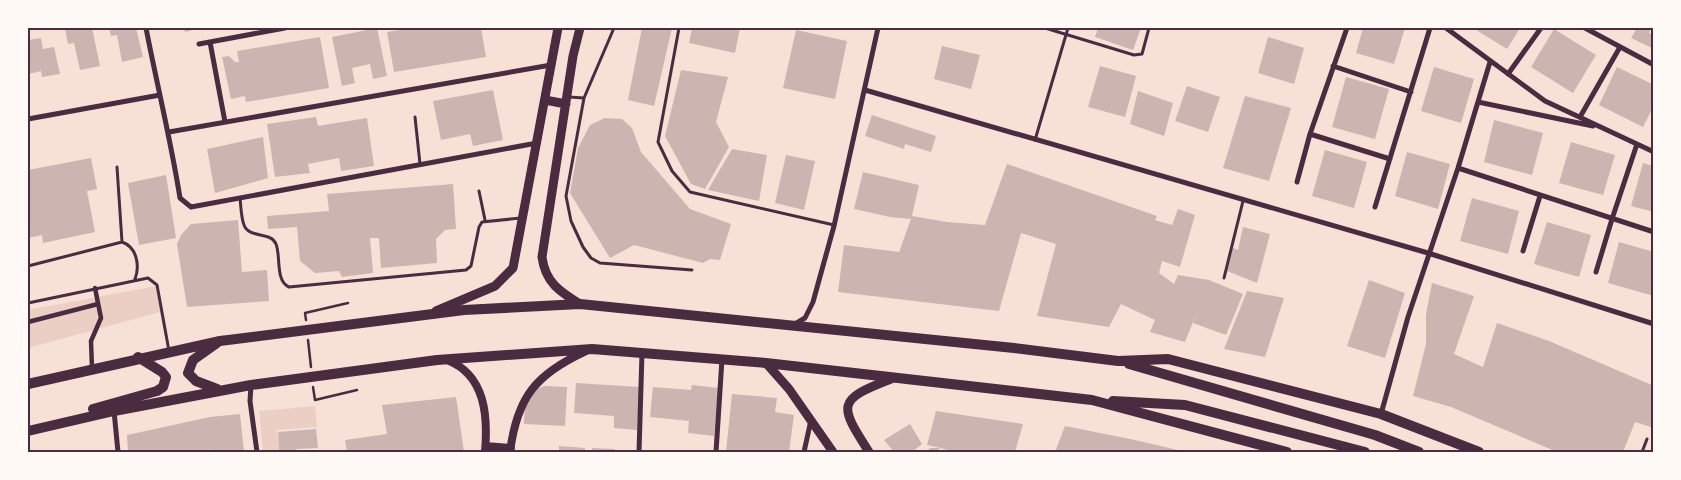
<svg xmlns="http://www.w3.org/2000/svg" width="1681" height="480" viewBox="0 0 1681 480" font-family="Rubik,sans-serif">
  <rect width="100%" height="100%" fill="#f7e1d7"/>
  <path fill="#ebcfc5" d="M156 286 160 312 28 348V310Z
    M315 406 317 427 277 430 279 452H263L259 411Z"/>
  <path fill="#ccb4b1" d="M73 28H92L100 66 80 70 74 43 68 44 65 29Z
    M109 28H136L143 57 122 62 117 35 111 36Z
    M184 28H201L185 32Z
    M377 28 387 76 373 79 370 64 352 68 355 83 342 86 332 37Z
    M413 28H481L486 57 394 72 387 32Z
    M642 28H672L654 106 628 100Z
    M692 28H740L735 53 689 43Z
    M1098 28H1141L1133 50 1095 37Z
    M1363 28H1405L1394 64 1356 53Z
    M1473 28H1520L1507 49Z
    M1637 28H1651L1649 33 1654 35V49L1631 38Z
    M1554 29 1596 55 1573 93 1531 67Z
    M796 30 847 41 835 99 783 88Z
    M320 37 329 88 246 102 245 96 231 99 222 57 229 56 235 62H239L237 51Z
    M1268 37 1304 48 1294 84 1258 73Z
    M41 38 43 49 54 47 60 74 42 77 41 71 28 74V40Z
    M942 46 980 55 971 89 934 79Z
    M1100 66 1136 76 1125 117 1088 107Z
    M1434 67 1474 79 1461 123 1421 111Z
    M1617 67 1654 85V105L1643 127 1599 105Z
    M681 70 728 77 716 122 729 147 705 189 691 184 665 136Z
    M1346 77 1389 89 1375 139 1332 127Z
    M1187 86 1220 97 1208 132 1175 121Z
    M493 90 503 140 473 146 470 134 441 140 433 101Z
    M1138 91 1173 103 1164 136 1130 124Z
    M1245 96 1291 108 1269 181 1223 168Z
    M872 115 936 136 931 152 905 144 904 149 865 136Z
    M316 117 318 126 367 118 374 166 341 171 339 158 308 164 310 173 275 177 267 124Z
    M605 118 622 119 632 128 641 152 690 209 731 224 720 260 710 259 703 263 634 245 610 258 570 193 578 148 590 125Z
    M1494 120 1543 133 1532 175 1484 162Z
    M263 137 268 178 215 193 207 149Z
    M1571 142 1615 155 1603 195 1559 183Z
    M732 149 767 155 759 201 708 190Z
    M1325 150 1367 162 1354 208 1312 196Z
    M1407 152 1450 164 1438 209 1395 196Z
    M786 155 815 161 804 210 775 203Z
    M91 158 97 189 87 191 95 232 43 243 42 235 28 238V170Z
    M1643 163 1654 166V212L1631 206Z
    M1007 164 1157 216 1155 220 1172 225 1178 209 1195 215 1180 267 1162 261 1159 273 1174 284 1178 275 1209 280 1243 294 1226 335 1193 323 1199 307 1185 342 1150 332 1155 320 1121 304 1109 327 1037 316 1056 244 1021 233 999 311 838 292 844 245 899 252 911 219 890 217 854 209 863 172 919 185 912 216 947 222 985 225Z
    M166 175 176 238 139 245 128 183Z
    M453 184 456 229 445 230 436 239 437 263 381 268 379 238H370L373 273 342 277 339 271 315 273 300 261 297 227 268 229 267 216 329 211 327 194Z
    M1472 198 1519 211 1508 254 1460 241Z
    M238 220 242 272 267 270 269 301 187 307 177 244 181 235 191 224Z
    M1547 222 1591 235 1579 277 1534 264Z
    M1243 227 1270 234 1257 283 1227 271 1233 248 1238 250Z
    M1619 242 1654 252V296L1608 283Z
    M1369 280 1405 293 1385 358 1347 346Z
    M1432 283 1474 296 1454 354 1483 367 1497 323 1549 341 1654 386V428L1635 422 1623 452H1557L1451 407 1413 396 1426 344V314Z
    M1247 291 1284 298 1265 357 1224 349Z
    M576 383 640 387 637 430 614 428V416L574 413Z
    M692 385 718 388 714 436 688 433 689 421 650 417 653 387 691 390Z
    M544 386 567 387 565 426 524 424 525 398 532 391Z
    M732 394 777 398 775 412 794 415 789 452H726Z
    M456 397 464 452H347L345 440 387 434 382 405Z
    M936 411 1023 424 1015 452H956L940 448 937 452H926L930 448H940L927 445Z
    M240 414 244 452H211V447L210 452H128L127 435 210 417Z
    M910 424 922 444 912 452H894L884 440Z
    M1065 426 1135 440 1186 452H1055Z
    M316 429 318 448 296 449V452H279L278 432Z
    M559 446 585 448V452H559Z
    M592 448 615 449V452H592Z"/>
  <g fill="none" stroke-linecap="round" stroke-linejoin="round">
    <path stroke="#4a2c40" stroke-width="2.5" d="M306 320 305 313 348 303
      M308 340 311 367
      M313 387 315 400 357 390"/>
    <path stroke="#4a2c40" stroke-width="3" d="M679 28 658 142 672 171 690 192 834 225
      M1045 28 1134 55 1142 54 1149 28
      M569 97 584 98 614 28
      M584 98 566 196 571 221 583 247 591 258 600 263 692 270
      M415 117 420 164
      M1035 140 1068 28
      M479 191 485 220
      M240 198C241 207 241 217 244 225 249 239 271 231 276 244 281 256 275 281 289 287L466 270 471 266 479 227 482 222 521 218
      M122 242C137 247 140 266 135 279
      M28 266 122 242 117 167
      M1224 278 1243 201
      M28 303 148 278 157 285 169 351
      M1642 452 1647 439"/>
    <path stroke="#4a2c40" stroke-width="4.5" d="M28 322 98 304
      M92 368 91 341 101 318 95 288"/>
    <path stroke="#4a2c40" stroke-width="5" d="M146 28C157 85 171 141 180 198L191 207 537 143
      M1347 28 1310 134 1390 159
      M1446 28 1545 101 1654 152
      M1585 28 1654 65
      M210 42 225 122
      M199 44 285 28
      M1333 66 1411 92
      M1508 74 1541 28
      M865 90 1428 253 1654 324
      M1478 102 1593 126
      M1580 117 1620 47
      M28 119 160 95
      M169 132 551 65
      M1458 168 1654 232
      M1297 182 1310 134
      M1375 207 1430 28
      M1523 251 1540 196
      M1596 272 1612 219 1637 144
      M795 324 805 318 813 302 834 226 878 28
      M251 385 250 401 257 452
      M114 411 118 452
      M1381 414 1408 317 1458 168 1490 62
      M639 452 642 353
      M716 452 722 359
      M804 452 811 420"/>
    <path stroke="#4a2c40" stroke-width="8" d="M447 360C486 375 488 417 485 452
      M486 446 511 448
      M510 452C517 397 536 374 586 351"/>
    <path stroke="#4a2c40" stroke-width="9" d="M580 28 573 56 542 257C545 282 560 292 580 304
      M545 100 566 104
      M436 311 495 286 513 268 558 28
      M766 363 789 389 833 452
      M869 452C839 405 836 400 891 379"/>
    <path stroke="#4a2c40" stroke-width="10" d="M217 343 193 360 188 373 196 381 217 389
      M1129 364 1375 435 1419 452
      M28 384 220 341 464 310 580 304 1014 348 1118 361 1168 359 1381 414 1479 452
      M1113 401 1185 405 1365 452
      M93 409 157 391 163 387 166 377 162 372 138 357
      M28 431 114 411 251 385 437 360 592 349 766 363 1092 400 1287 452"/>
  </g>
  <rect width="1681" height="480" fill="none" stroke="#fffaf5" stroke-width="58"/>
  <rect x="29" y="29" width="1623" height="422" fill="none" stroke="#4a2c40" stroke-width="2"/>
</svg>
